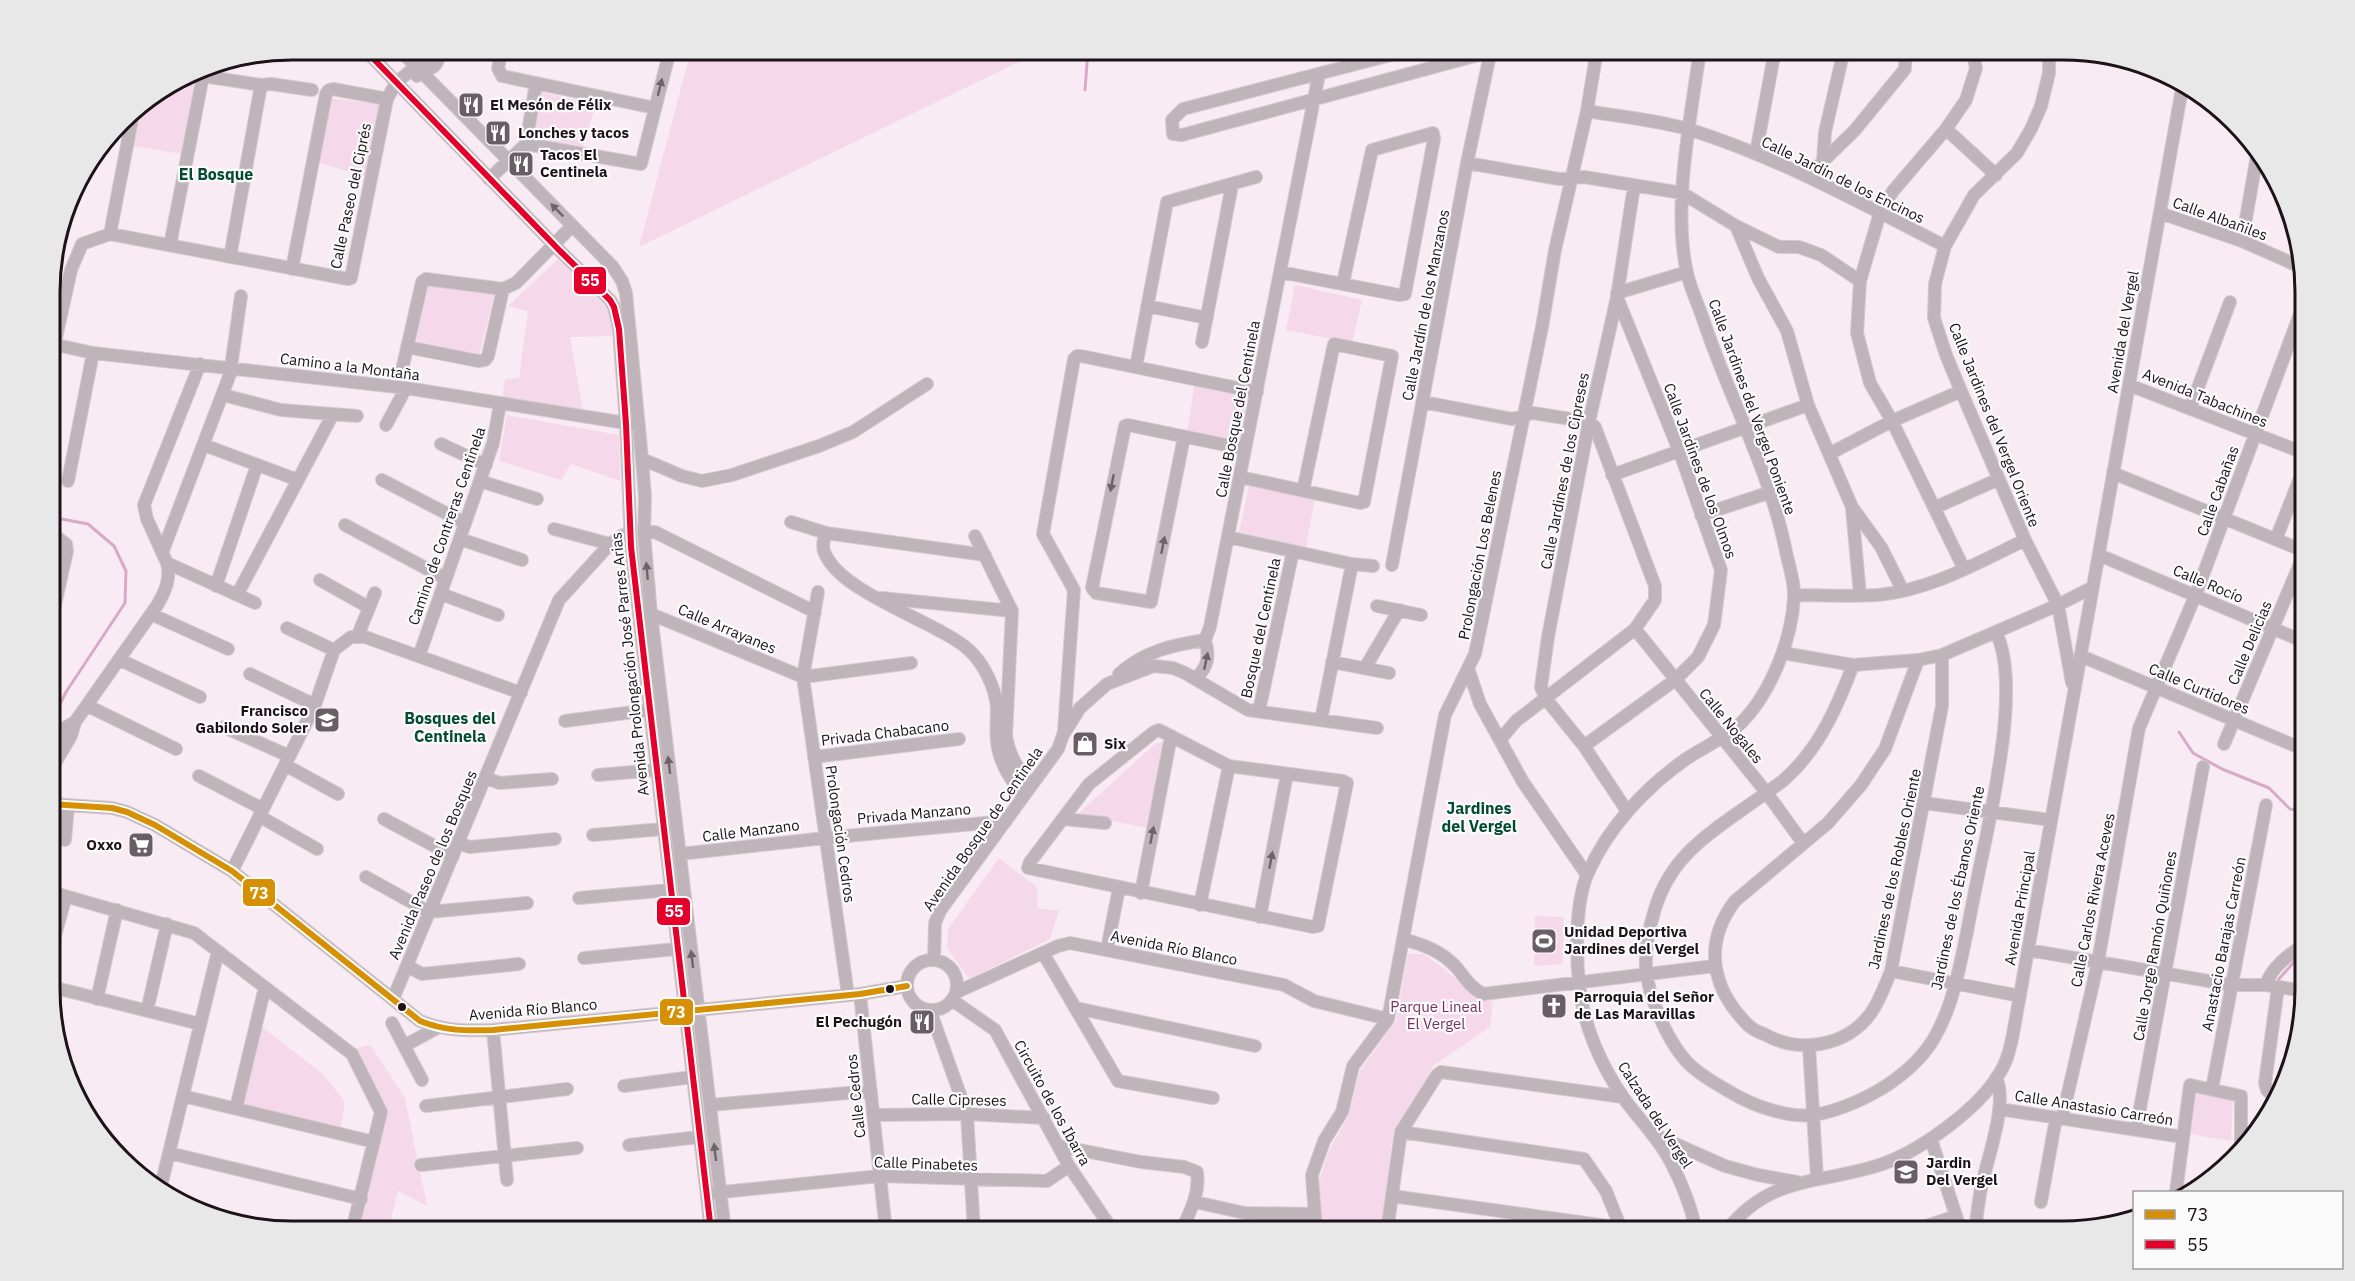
<svg xmlns="http://www.w3.org/2000/svg" width="2355" height="1281" viewBox="0 0 2355 1281" font-family="'IBM Plex Sans',sans-serif">
  <rect width="100%" height="100%" fill="#f8ebf3"/>
  <path fill="#f5d9ea" d="M691 50H1043L639 247Z
    M188 75 203 77 188 155 128 145 136 108Z
    M541 92 596 105 582 148 531 138Z
    M330 98 379 104 367 177 319 163Z
    M558 259 613 314V336L570 337 583 410 502 398 505 379 519 378 528 311 508 306Z
    M428 285 494 295 479 356 416 343Z
    M1295 285 1362 300 1352 343 1286 330Z
    M1195 382 1249 393 1239 442 1187 432Z
    M507 415 619 435 620 481 571 464 561 480 499 461Z
    M1250 481 1315 497 1306 547 1239 532Z
    M1164 742 1147 828 1078 814 1156 743Z
    M999 858 1037 887 1038 908 1059 911 1050 939 969 979 947 948 948 929Z
    M1535 916 1564 917 1563 964 1534 966Z
    M1408 954H1423L1443 968 1476 997 1493 1002 1490 1027 1434 1065 1393 1134 1381 1231H1321L1320 1178 1329 1150 1348 1117 1360 1071 1396 1020Z
    M256 1022 323 1074 345 1102 340 1133 236 1108Z
    M370 1045 405 1098 427 1206 398 1191 388 1231H358L376 1161 385 1111 357 1048Z
    M2193 1092 2233 1098 2231 1141 2189 1134Z"/>
  <g fill="none" stroke-linecap="round" stroke-linejoin="round">
    <path stroke="#d8aac7" stroke-width="3" d="M1085 90 1088 50
      M51 517 88 524 114 546 126 571 125 603 66 692 51 722
      M2179 732 2193 753 2222 769 2269 788 2290 809 2305 811
      M2278 980 2302 953H2305
      M461 1231 513 1226 538 1231"/>
    <g stroke="#d4c9cf" stroke-width="14">
      <path id="minor" d="M365 50 560 251 610 300 614 307 619 329 626 424 631 547 711 1231
        M400 50 613 267 622 281 626 293 642 459 645 497 644 533 651 614 725 1231
        M502 50 498 68 502 76 655 108
        M1410 50 1183 109 1172 120 1173 134 1182 135 1497 50
        M2049 50V73L2041 106 2031 129 2017 153 1974 195 1945 246 1935 284 1934 318 1946 355 1961 391 2025 540 2058 605 2072 683
        M440 52 416 66 396 83 387 99 351 278 348 279 110 234 82 244 71 270 56 338 57 345 93 353 406 388 632 424
        M190 74 261 85 271 84 312 90
        M417 76C432 65 437 72 440 50
        M1587 111C1621 117 1658 120 1691 130 1780 158 1862 204 1945 246
        M1946 129 1996 175
        M526 144 641 164 670 50
        M1756 153 1775 50
        M1823 161 1825 132 1844 50
        M1467 163 1559 179 1584 177 1682 193 1736 226 1779 247H1799L1821 255 1860 281
        M1808 176 1855 130 1905 69 1906 50
        M489 179 526 144 536 83
        M2160 213 2242 241 2303 268
        M1736 226 1758 278 1787 331 1808 405 1852 507 1881 547 1903 591
        M110 234 134 109
        M2242 241 2258 150
        M170 245 203 76
        M230 257 261 85
        M292 269 326 94 329 90 333 89 387 99
        M1280 272 1399 295 1405 294 1434 139 1433 133 1372 150 1343 283
        M1617 293 1687 272
        M1147 306 1207 318
        M1202 342 1232 185
        M407 347 478 361 485 360 488 356 503 289
        M1136 367 1167 202 1256 177
        M402 370 422 282 426 279 503 289 516 283 572 226
        M2129 385 2304 453
        M223 395 281 410 357 416
        M1423 402 1512 419 1533 413 1589 422 1595 427 1655 586V600L1635 629 1516 721 1500 740
        M2190 409 2230 302
        M386 425 406 388
        M1184 437 1151 602 1096 593 1092 588 1125 426 1128 425 1245 449
        M441 444 486 465
        M204 445 298 480
        M1829 454 1892 421 1961 391
        M642 459 682 476 702 481 732 475 819 446 853 432 927 384
        M2113 473 2304 551
        M1612 475 1808 405
        M1240 477 1360 503 1364 502 1392 356 1334 344 1303 491
        M382 480 465 523
        M68 481 93 353
        M480 481 537 499
        M1852 508 1860 595
        M1934 508 1999 479
        M1701 515 1771 492
        M791 522 826 533 985 555
        M345 525 446 579
        M554 529 610 544
        M644 533 655 532 815 612
        M826 533C824 539 822 545 824 551 838 593 937 621 969 650 984 664 995 687 997 707 997 720 995 735 998 748 1001 766 1013 782 1023 796
        M51 536 58 538 66 544 67 551 51 623
        M975 536 1012 611 1006 736C1009 756 1019 770 1031 786
        M1228 537 1352 564 1373 566
        M460 539 522 560
        M2276 539 2304 468
        M162 553 230 374 241 296
        M2099 555 2305 642
        M167 563 255 603
        M1392 565 1467 163 1491 50
        M1964 569 1892 421 1870 383 1857 333 1860 281 1880 213 1893 191 1946 129 1966 100 1976 68 1972 50
        M320 580 368 607
        M216 586 257 465
        M818 592 803 677 848 995
        M441 594 498 615
        M237 595 333 414
        M1795 595C1822 595 1851 597 1878 595 1931 590 1979 562 2025 540
        M882 598 1012 611
        M1377 606 1421 615
        M151 614 228 649
        M647 615 651 614 803 677 911 663
        M287 628 334 650
        M1635 629 1766 792 1803 843
        M358 635 375 593
        M1205 640 1210 627 1319 74
        M1783 653 1853 665 1918 660 1942 655 2058 605 2093 587
        M419 656 493 443 500 404
        M2081 656 2305 750
        M120 660 200 697
        M1918 660 1885 749 1861 785 1828 823 1735 901C1703 943 1711 988 1748 1025 1752 1029 1758 1032 1764 1034 1799 1054 1846 1047 1871 1013 1880 1000 1885 985 1891 971L1942 706V655
        M1332 662 1389 673
        M1853 665C1838 705 1820 747 1787 777 1780 784 1771 789 1763 795 1718 828 1672 851 1655 909 1649 928 1645 948 1646 968 1648 997 1669 1045 1690 1065 1705 1079 1722 1087 1739 1097 1760 1108 1791 1118 1814 1115 1837 1111 1862 1100 1881 1089 1902 1076 1920 1061 1933 1040 1953 1007 1959 969 1967 932 1973 899 1980 866 1987 833 1997 781 2019 680 1996 632
        M1365 668 1399 610
        M1468 668 1480 704 1523 782 1587 875
        M250 674 315 705
        M1119 674C1144 651 1173 645 1205 640
        M1196 678C1208 667 1210 656 1205 640
        M88 706 176 749
        M1259 711 1293 551
        M1321 720 1352 564
        M565 721 649 710
        M224 727 289 756
        M1159 730 1229 766 1343 781 1347 783 1318 926 1313 927 1028 868 1030 862 1089 784 1154 732Z
        M1064 731 1074 590 1043 534 1074 359 1077 356H1081L1257 392
        M51 744 61 730 75 722
        M2224 744 2304 554
        M1584 746 1675 680 1698 657 1714 625 1721 570 1680 453 1617 297
        M814 757 959 739
        M285 765 338 794
        M51 770 71 736 75 722 158 604C165 591 171 579 167 563L147 519 144 505 200 364
        M598 775 656 770
        M199 776 263 809
        M485 778 500 783 552 779
        M1924 803 2051 820
        M51 804 112 808 127 812 155 825 232 871 420 1021C445 1031 466 1031 493 1030L860 994 907 986
        M1627 811 1584 746 1546 699 1541 687 1548 637 1589 422 1617 297 1634 186
        M259 816 317 849
        M384 819 453 856
        M1063 819 1105 823
        M593 835 663 829
        M65 840 68 806
        M458 843 470 847 555 839
        M680 854 825 838 1006 821
        M232 871 315 705 334 650 351 637H365L521 693
        M366 877 429 912 527 903
        M51 892 194 933 352 1054 381 1112 352 1231
        M1141 893 1171 736
        M579 898 670 890
        M1200 905 1229 766
        M1260 917 1287 774
        M1403 939C1424 945 1442 951 1457 968 1465 978 1471 988 1483 994L1714 966
        M1107 949 1119 888
        M51 950 66 896
        M2028 950 2232 985H2266L2305 991
        M1043 953 1118 1081 1213 1098
        M584 958 676 949
        M934 960 935 923 940 911 1058 749 1063 735 1080 708 1107 684 1154 666 1173 668 1185 673 1248 710 1377 728
        M907 985a25 25 0 1 1 50 0a25 25 0 1 1-50 0Z
        M407 966 422 974 519 964
        M1891 971 2020 996
        M2266 985C2271 967 2290 954 2305 944
        M52 987 200 1024
        M2278 987 2265 1083 2267 1090 2278 1100
        M957 992 1058 946 1070 943 1284 985 1314 1001 1388 1019
        M860 994 886 1231
        M97 999 117 910
        M393 999 559 600 610 544 621 536 630 533
        M952 1000 995 1030 1069 1166 1111 1228 1115 1231
        M1076 1008 1255 1046
        M930 1010 967 1114 974 1231
        M147 1011 167 924
        M392 1023 422 1080
        M493 1030 507 1180
        M404 1046 437 1028
        M1809 1046 1817 1179
        M624 1086 692 1077
        M2212 1089 2266 805
        M183 1096 374 1142
        M710 1105 871 1091
        M426 1106 567 1089
        M236 1108 265 987
        M1999 1109 2183 1137
        M873 1115 967 1114 1044 1118
        M2062 1119 2098 962 2139 728 2196 594 2304 303
        M2136 1130 2203 767
        M1401 1132 1584 1159 1606 1191 1622 1231
        M2242 1133 2254 1136
        M1655 1135 1725 1166 1758 1175 1797 1182
        M1931 1139 1961 1231
        M629 1145 699 1137
        M1059 1146 1141 1162 1184 1167 1197 1172C1200 1194 1190 1212 1181 1231
        M169 1153 361 1199
        M421 1165 577 1148
        M160 1190 218 951
        M2176 1192 2190 1085 2241 1096V1153
        M713 1193 880 1176 1047 1181 1069 1166
        M1392 1196 1622 1228
        M1195 1202 1245 1213 1314 1214
        M2041 1202 2056 1118
        M1316 1231 1312 1175 1324 1141 1342 1112 1353 1066 1388 1019 1445 715 1475 654 1542 327 1555 250 1587 111 1597 50
        M1387 1231 1401 1132 1437 1075 1441 1072 1623 1097
        M1696 1231C1691 1205 1681 1181 1668 1157 1656 1136 1639 1119 1625 1100 1601 1066 1583 1025 1579 984 1576 953 1575 902 1588 873 1608 827 1646 787 1686 759 1704 747 1725 738 1741 723 1771 693 1792 639 1794 597 1795 583 1789 566 1786 552 1770 470 1728 396 1702 316 1697 302 1690 287 1687 273 1672 206 1691 117 1700 50
        M1726 1231C1769 1177 1814 1184 1873 1167 1916 1155 1985 1106 2004 1065 2009 1055 2011 1044 2013 1034L2183 83
        M1912 1231 1956 1216
        M1975 1231C1977 1217 1978 1203 1981 1189 1986 1162 2009 1102 1996 1078"/>
    </g>
    <use href="#minor" stroke="#beb4ba" stroke-width="12"/>
    <g stroke="#fbfbfb" stroke-width="10">
      <path id="bus-1" d="M51 804 112 808 127 812 155 825 232 871 420 1021C445 1031 466 1031 493 1030L860 994 907 986"/>
    </g>
    <g stroke="#fbfbfb" stroke-width="10">
      <path id="bus-2" d="M365 50 560 251 610 300 614 307 619 329 626 424 631 547 711 1231"/>
    </g>
    <use href="#bus-1" stroke="#d69004" stroke-width="6"/>
    <use href="#bus-2" stroke="#e4002b" stroke-width="6"/>
  </g>
  <defs><path id="oneway-solid" d="M-6-.8H1V-3.2L6.5 0L1 3.2V.8H-6Z" transform="scale(1.5)"/></defs>
  <g fill="#6d6369">
    <use href="#oneway-solid" transform="translate(660 87) rotate(-76)"/>
    <use href="#oneway-solid" transform="translate(557 210) rotate(-134)"/>
    <use href="#oneway-solid" transform="translate(1112 483) rotate(101)"/>
    <use href="#oneway-solid" transform="translate(1163 545) rotate(-79)"/>
    <use href="#oneway-solid" transform="translate(647 571) rotate(-95)"/>
    <use href="#oneway-solid" transform="translate(1206 661) rotate(-78)"/>
    <use href="#oneway-solid" transform="translate(669 765) rotate(-97)"/>
    <use href="#oneway-solid" transform="translate(1152 835) rotate(-79)"/>
    <use href="#oneway-solid" transform="translate(1271 860) rotate(-79)"/>
    <use href="#oneway-solid" transform="translate(692 959) rotate(-97)"/>
    <use href="#oneway-solid" transform="translate(715 1152) rotate(-97)"/>
  </g>
  <defs>
    <g id="restaurant-square" transform="scale(1.35)"><rect x="-9" y="-9" width="18" height="18" rx="4" fill="#695e65" stroke="#fbfbfb"/><path d="M-5-6h1v4h1v-4h1v4h1v-4h1v5L-1.5 .5V6h-2V.5L-5-1ZM5-6V6H3V1.5H1.5Q1.5-4 5-6Z" fill="#fff"/></g>
    <g id="school-square" transform="scale(1.35)"><rect x="-9" y="-9" width="18" height="18" rx="4" fill="#695e65" stroke="#fbfbfb"/><path d="M0-5L7-2L0 1L-7-2ZM-4 1L0 2.5L4 1V4Q0 6-4 4Z" fill="#fff"/></g>
    <g id="shop-square" transform="scale(1.35)"><rect x="-9" y="-9" width="18" height="18" rx="4" fill="#695e65" stroke="#fbfbfb"/><path d="M-5-2.5h2.3a2.7 3.5 0 0 1 5.4 0H5L5.5 6h-11ZM-1.5-2.5h3a1.5 2.3 0 0 0-3 0Z" fill="#fff"/></g>
    <g id="supermarket-square" transform="scale(1.35)"><rect x="-9" y="-9" width="18" height="18" rx="4" fill="#695e65" stroke="#fbfbfb"/><path d="M-6-5.5h2.5l.6 2H6L4.5 2H-2.5L-4.4-4H-6ZM-1.5 3.2a1.3 1.3 0 1 0 .1 0ZM3 3.2a1.3 1.3 0 1 0 .1 0Z" fill="#fff"/></g>
    <g id="stadium-square" transform="scale(1.35)"><rect x="-9" y="-9" width="18" height="18" rx="4" fill="#695e65" stroke="#fbfbfb"/><path d="M0-5a6.5 5 0 1 0 0 10a6.5 5 0 1 0 0-10ZM-3.5-1.8h7v3.6h-7Z" fill="#fff"/></g>
    <g id="church-square" transform="scale(1.35)"><rect x="-9" y="-9" width="18" height="18" rx="4" fill="#695e65" stroke="#fbfbfb"/><path d="M-1.2-6h2.4v3.5h3.3v2.4h-3.3V6h-2.4V-.1h-3.3v-2.4h3.3Z" fill="#fff"/></g>
  </defs>
  <g fill-rule="evenodd">
    <use href="#restaurant-square" x="471" y="105"/>
    <use href="#restaurant-square" x="498" y="133"/>
    <use href="#restaurant-square" x="521" y="164"/>
    <use href="#school-square" x="327" y="720"/>
    <use href="#shop-square" x="1085" y="744"/>
    <use href="#supermarket-square" x="141" y="845"/>
    <use href="#stadium-square" x="1544" y="941"/>
    <use href="#church-square" x="1554" y="1006"/>
    <use href="#restaurant-square" x="922" y="1022"/>
    <use href="#school-square" x="1906" y="1172"/>
  </g>
  <g fill="#1c1218" stroke="#fbfbfb" stroke-width="2">
    <circle cx="890" cy="989" r="5"/>
    <circle cx="402" cy="1007" r="5"/>
  </g>
  <g text-anchor="middle" stroke-width="4.5" stroke-linejoin="round" paint-order="stroke">
    <g font-size="15" font-weight="bold" fill="#1c1218" stroke="#fbfbfb" text-anchor="start">
      <text x="490" y="110">El Mesón de Félix</text>
      <text x="518" y="138">Lonches y tacos</text>
      <text x="540" y="160">Tacos El<tspan x="540" dy="17">Centinela</tspan></text>
      <text x="308" y="716" text-anchor="end">Francisco<tspan x="308" dy="17">Gabilondo Soler</tspan></text>
      <text x="1104" y="749">Six</text>
      <text x="122" y="850" text-anchor="end">Oxxo</text>
      <text x="1564" y="937">Unidad Deportiva<tspan x="1564" dy="17">Jardines del Vergel</tspan></text>
      <text x="1574" y="1002">Parroquia del Señor<tspan x="1574" dy="17">de Las Maravillas</tspan></text>
      <text x="902" y="1027" text-anchor="end">El Pechugón</text>
      <text x="1926" y="1168">Jardin<tspan x="1926" dy="17">Del Vergel</tspan></text>
    </g>
    <g font-size="15" fill="#1c1218" stroke="#fbfbfb">
      <text transform="translate(1843 180) rotate(26)" y="5">Calle Jardín de los Encinos</text>
      <text transform="translate(351 196) rotate(-78)" y="5">Calle Paseo del Ciprés</text>
      <text transform="translate(2220 219) rotate(20)" y="5">Calle Albañiles</text>
      <text transform="translate(1426 305) rotate(-79)" y="5">Calle Jardín de los Manzanos</text>
      <text transform="translate(2123 332) rotate(-80)" y="5">Avenida del Vergel</text>
      <text transform="translate(350 367) rotate(7)" y="5">Camino a la Montaña</text>
      <text transform="translate(2205 398) rotate(22)" y="5">Avenida Tabachines</text>
      <text transform="translate(1752 407) rotate(70)" y="5">Calle Jardines del Vergel Poniente</text>
      <text transform="translate(1238 409) rotate(-79)" y="5">Calle Bosque del Centinela</text>
      <text transform="translate(1994 425) rotate(68)" y="5">Calle Jardines del Vergel Oriente</text>
      <text transform="translate(1565 471) rotate(-79)" y="5">Calle Jardines de los Cipreses</text>
      <text transform="translate(1700 471) rotate(70)" y="5">Calle Jardines de los Olmos</text>
      <text transform="translate(2218 491) rotate(-70)" y="5">Calle Cabañas</text>
      <text transform="translate(447 526) rotate(-71)" y="5">Camino de Contreras Centinela</text>
      <text transform="translate(1480 555) rotate(-79)" y="5">Prolongación Los Belenes</text>
      <text transform="translate(2208 584) rotate(23)" y="5">Calle Rocío</text>
      <text transform="translate(1261 628) rotate(-78)" y="5">Bosque del Centinela</text>
      <text transform="translate(727 629) rotate(23)" y="5">Calle Arrayanes</text>
      <text transform="translate(2250 643) rotate(-67)" y="5">Calle Delicias</text>
      <text transform="translate(630 664) rotate(-96)" y="5">Avenida Prolongación José Parres Arias</text>
      <text transform="translate(2199 689) rotate(23)" y="5">Calle Curtidores</text>
      <text transform="translate(1731 726) rotate(51)" y="5">Calle Nogales</text>
      <text transform="translate(885 733) rotate(-7)" y="5">Privada Chabacano</text>
      <text transform="translate(914 814) rotate(-5)" y="5">Privada Manzano</text>
      <text transform="translate(983 829) rotate(-55)" y="5">Avenida Bosque de Centinela</text>
      <text transform="translate(751 831) rotate(-7)" y="5">Calle Manzano</text>
      <text transform="translate(840 834) rotate(82)" y="5">Prolongación Cedros</text>
      <text transform="translate(433 865) rotate(-67)" y="5">Avenida Paseo de los Bosques</text>
      <text transform="translate(1895 869) rotate(-78)" y="5">Jardines de los Robles Oriente</text>
      <text transform="translate(1958 888) rotate(-78)" y="5">Jardines de los Ébanos Oriente</text>
      <text transform="translate(2093 900) rotate(-79)" y="5">Calle Carlos Rivera Aceves</text>
      <text transform="translate(2020 908) rotate(-80)" y="5">Avenida Principal</text>
      <text transform="translate(2224 944) rotate(-79)" y="5">Anastacio Barajas Carreón</text>
      <text transform="translate(2155 946) rotate(-80)" y="5">Calle Jorge Ramón Quiñones</text>
      <text transform="translate(1174 948) rotate(11)" y="5">Avenida Río Blanco</text>
      <text transform="translate(533 1010) rotate(-5)" y="5">Avenida Río Blanco</text>
      <text transform="translate(856 1096) rotate(-96)" y="5">Calle Cedros</text>
      <text transform="translate(959 1100) rotate(1)" y="5">Calle Cipreses</text>
      <text transform="translate(1052 1103) rotate(61)" y="5">Circuito de los Ibarra</text>
      <text transform="translate(2094 1108) rotate(9)" y="5">Calle Anastasio Carreón</text>
      <text transform="translate(1655 1115) rotate(57)" y="5">Calzada del Vergel</text>
      <text transform="translate(926 1164) rotate(2)" y="5">Calle Pinabetes</text>
    </g>
    <g font-size="15" fill="#772f61" stroke="#fbfbfb">
      <text x="1436" y="1012">Parque Lineal<tspan x="1436" dy="17">El Vergel</tspan></text>
    </g>
    <g font-size="16" font-weight="bold" fill="#024b30" stroke="#fbfbfb">
      <text x="216" y="180">El Bosque</text>
      <text x="450" y="724">Bosques del<tspan x="450" dy="18">Centinela</tspan></text>
      <text x="1479" y="814">Jardines<tspan x="1479" dy="18">del Vergel</tspan></text>
    </g>
  </g>
  <path d="M0 0H2355V1281H0ZM292 60H2063A232 232 0 0 1 2295 292V989A232 232 0 0 1 2063 1221H292A232 232 0 0 1 60 989V292A232 232 0 0 1 292 60Z" fill="#e9e8e9" fill-rule="evenodd"/>
  <path fill="none" stroke="#1c1218" stroke-width="3" d="M292 60H2063A232 232 0 0 1 2295 292V989A232 232 0 0 1 2063 1221H292A232 232 0 0 1 60 989V292A232 232 0 0 1 292 60Z"/>
  <g stroke="#fbfbfb" stroke-width="2">
    <rect x="573" y="266" width="34" height="29" rx="6" fill="#e4002b"/>
    <rect x="242" y="878" width="34" height="29" rx="6" fill="#d69004"/>
    <rect x="656" y="897" width="35" height="29" rx="6" fill="#e4002b"/>
    <rect x="659" y="998" width="35" height="28" rx="6" fill="#d69004"/>
  </g>
  <g font-size="16" text-anchor="middle" font-weight="bold" fill="#fff">
    <text x="590" y="286">55</text>
    <text x="259" y="899">73</text>
    <text x="674" y="917">55</text>
    <text x="676" y="1018">73</text>
  </g>
  <rect x="2133" y="1191" width="210" height="78" fill="#fbfbfb" stroke="#a29ea0" stroke-width="1.5"/>
  <rect x="2145" y="1210" width="30" height="9" fill="#d69004" stroke="#a29ea0" stroke-width="1.5"/>
  <text x="2187" y="1221" font-size="18" fill="#1c1218">73</text>
  <rect x="2145" y="1240" width="30" height="9" fill="#e4002b" stroke="#a29ea0" stroke-width="1.5"/>
  <text x="2187" y="1251" font-size="18" fill="#1c1218">55</text>
</svg>
